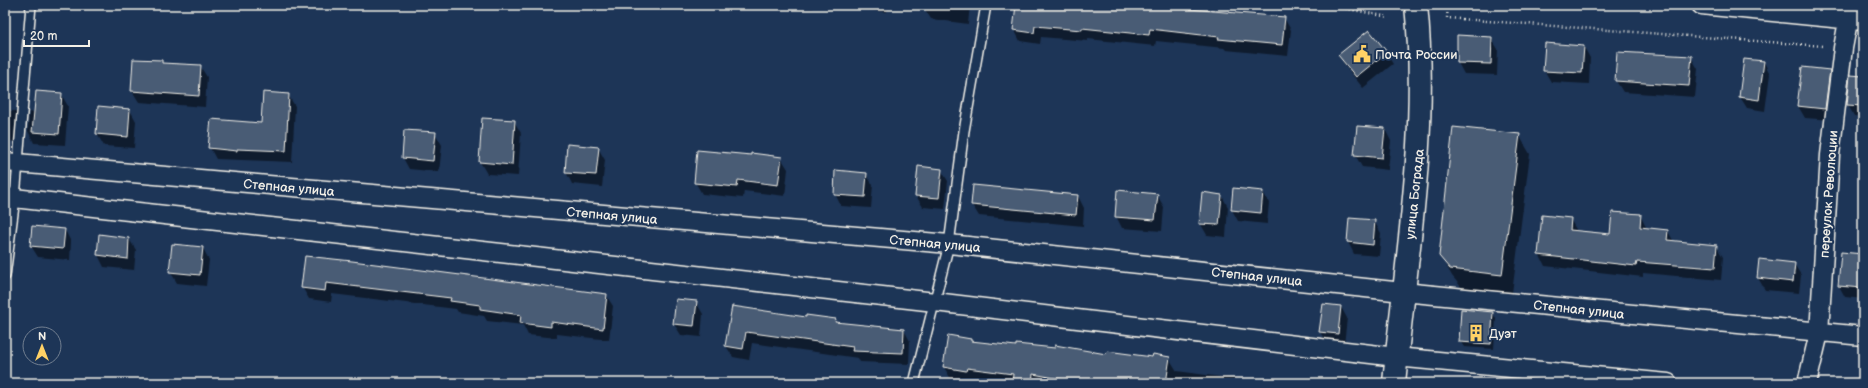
<svg xmlns="http://www.w3.org/2000/svg" width="1868" height="388" viewBox="0 0 1868 388" font-family="'Balsamiq Sans',sans-serif">
  <rect width="100%" height="100%" fill="#1d3557"/>
  <filter id="ink" filterUnits="userSpaceOnUse"><feTurbulence type="fractalNoise" baseFrequency=".025" numOctaves="2"/><feDisplacementMap in="SourceGraphic" scale="8" xChannelSelector="R" yChannelSelector="G"/><feConvolveMatrix kernelMatrix="1 2 1 2 8 2 1 2 1" color-interpolation-filters="sRGB"/></filter>
  <g filter="url(#ink)">
    <path fill="#0007" d="M640 5H669L668 9 641 7Z
      M783 5H813V8Z
      M850 5H888L887 12 852 8Z
      M924 5H970L968 24 931 19 924 8Z
      M1017 5H1128L1284 18 1291 30 1288 56 1226 50 1224 48 1156 41 1155 46 1088 39V41L1041 37 1040 44 1020 41 1014 29Z
      M1491 38 1498 49 1497 75 1464 74 1458 63Z
      M1584 47 1590 58 1589 84 1551 82 1544 70Z
      M1386 53 1393 64 1363 88 1346 67 1339 55Z
      M1691 57 1698 69 1695 97 1623 92 1616 81Z
      M161 61 163 64 200 66 207 77 205 107 139 102 132 91Z
      M1764 62 1770 74 1765 111 1747 108 1740 97Z
      M1803 68 1829 71 1836 82 1831 120 1805 118 1798 106Z
      M1863 77V117L1854 116 1848 105Z
      M61 94 68 106 65 145 34 143 28 131 29 112 35 113Z
      M288 95 295 106 292 162 216 159 210 148 262 125Z
      M130 110 136 121 134 148 104 146 97 134Z
      M5 111H16L22 123 21 142 5 141Z
      M483 119 514 121 521 133 518 176 487 174 480 162Z
      M1385 129 1391 141 1388 170 1362 167 1355 155Z
      M435 133 442 145 439 172 409 169 403 158Z
      M1519 135 1530 154 1512 293 1462 288 1452 276 1441 256Z
      M598 148 605 160 602 187 572 184 566 172Z
      M781 158 788 169 785 196 744 191 743 198 702 194 695 182Z
      M941 170 948 181 945 209 923 207 916 196Z
      M866 174 873 185 871 208 841 206 835 194Z
      M1263 192 1269 203 1267 224 1238 221 1232 210Z
      M1157 195 1164 207 1162 231 1122 228 1116 216Z
      M1078 196 1084 208 1083 226 979 216 972 205Z
      M1222 196 1228 207 1226 237 1207 235 1200 223Z
      M1640 215 1647 229 1668 231 1674 242 1716 246 1723 257 1721 280 1643 273V277L1545 266 1539 254 1570 219 1577 231 1611 235Z
      M1350 219 1374 221 1381 233 1379 256 1354 254 1348 242Z
      M65 230 71 242 70 260 38 257 31 246Z
      M100 236 129 239 136 250 134 270 104 267 98 255Z
      M203 248 209 260 206 286 177 283 170 271Z
      M1842 253 1863 255V299L1845 297 1839 286Z
      M305 258 606 295 613 306 609 340 557 334V338L528 335 523 325 487 321 484 316 458 312 456 309 332 294 331 302 309 299 302 287Z
      M1794 264 1801 275 1799 293 1765 290 1758 278Z
      M696 302 703 314 701 337 681 335 674 324Z
      M733 307 806 318 835 320 837 324 904 330 910 341 909 364 860 362 858 358 752 343 749 360 733 357 726 346Z
      M1341 307 1347 318 1344 345 1327 343 1320 332Z
      M1493 313 1496 319 1494 349 1464 347 1460 341Z
      M971 340 972 342 1107 355 1153 359 1169 358 1177 371 1265 383H985L974 382V383H966L952 381 944 367Z"/>
    <path fill="#485b74" stroke="#f4f1e8" d="M1016 5H1141L1285 17 1282 45 1218 39 1219 37 1150 29 1149 35 1082 28V30L1035 26 1034 33 1013 30Z
      M1369 30 1387 52 1356 77 1338 55Z
      M1457 35 1492 37 1491 64 1457 63Z
      M1545 43 1584 46 1582 73 1543 71Z
      M1617 52 1692 56 1689 86 1615 81Z
      M133 59 162 60V63L201 65 199 96 131 91Z
      M1744 59 1764 61 1759 100 1739 97Z
      M1802 67 1830 70 1825 109 1797 106Z
      M1850 75 1863 76V106L1847 105Z
      M36 91 62 93 59 134 32 132Z
      M263 92 289 94 286 151 237 149V151L208 148 211 119 261 123Z
      M98 106 130 109 128 137 96 134Z
      M482 118 515 120 512 165 479 162Z
      M1357 126 1385 128 1382 158 1354 155Z
      M1453 127 1520 134 1502 275 1450 269 1439 256Z
      M404 130 436 132 433 161 402 158Z
      M567 144 599 147 596 175 565 173Z
      M697 150 751 155V153L782 157 778 185 738 180 737 187 694 183Z
      M918 166 942 169 939 198 915 196Z
      M835 170 867 173 865 197 834 195Z
      M973 185 1078 195 1076 215 971 205Z
      M1233 188 1263 191 1261 213 1231 210Z
      M1117 190 1158 194 1155 220 1115 217Z
      M1202 192 1222 195 1219 225 1199 224Z
      M1612 212 1641 214 1640 227 1668 230 1667 240 1717 245 1715 268 1637 262 1636 266 1538 255 1542 215 1571 218 1570 230 1610 234Z
      M1349 218 1375 220 1373 245 1347 242Z
      M32 226 65 229 63 249 30 246Z
      M99 234 129 238 128 259 97 255Z
      M172 244 203 247 200 275 169 272Z
      M1841 252 1863 254 1862 288 1838 286Z
      M305 256 352 261 607 294 603 329 551 322V327L520 323 521 315 480 309V305L450 301 451 298 326 283 325 291 301 288Z
      M1759 259 1795 263 1793 282 1757 278Z
      M676 299 697 301 694 326 673 324Z
      M1323 304 1341 306 1338 334 1319 332Z
      M732 306 806 317V315L836 319 835 322 904 329 903 353 852 351 853 347 746 332 743 349 725 346Z
      M1461 309 1493 312 1491 344 1459 342Z
      M948 335 971 339V341L1016 346V344L1055 348V345L1106 354 1107 351 1152 357 1153 354 1170 357 1166 383H1083L1033 374 1032 383H1012L1013 374 967 368 966 371 943 367Z"/>
    <g fill="none" stroke-linecap="round" stroke-linejoin="round">
      <g stroke="#f4f1e8" stroke-width="12">
        <path id="service" d="M5 276 15 198 31 5
          M914 383 949 244 964 131 986 5"/>
      </g>
      <g stroke="#f4f1e8" stroke-width="21">
        <path id="minor" d="M1701 5 1863 21
          M5 162 949 244 1403 292 1863 336
          M5 197 935 302 1396 357 1668 383
          M1807 383 1819 333 1830 155 1843 48 1851 5"/>
      </g>
      <g stroke="#f4f1e8" stroke-width="25">
        <path id="primary" d="M1394 383C1406 257 1429 132 1416 5"/>
      </g>
      <path stroke="#f4f1e8" stroke-width="2.5" stroke-dasharray="1 3" stroke-linecap="butt" d="M1306 5 1344 8 1388 17
        M1448 5 1447 18 1823 46"/>
      <use href="#service" stroke="#1d3557" stroke-width="9"/>
      <use href="#minor" stroke="#1d3557" stroke-width="18"/>
      <use href="#primary" stroke="#1d3557" stroke-width="22"/>
    </g>
  </g>
  <defs>
    <g id="civic-bare" transform="scale(1.38)"><path d="M-.6-6.5H3V-4.5H.6V-3L4-1V1h2V6H-6V1h2V-1L-.6-3ZM-1.2 2.5V6h2.4V2.5Z" fill="#ffd166" stroke="#1d3557" stroke-width="2.5" paint-order="stroke"/></g>
    <g id="building-bare" transform="scale(1.38)"><path d="M-4-6H4V6H1V3H-1V6H-4ZM-2.5-4.3h1.7v1.8h-1.7ZM.8-4.3h1.7v1.8H.8ZM-2.5-1h1.7V.8h-1.7ZM.8-1h1.7V.8H.8Z" fill="#ffd166" stroke="#1d3557" stroke-width="2.5" paint-order="stroke"/></g>
  </defs>
  <g fill-rule="evenodd">
    <use href="#civic-bare" x="1362" y="54"/>
    <use href="#building-bare" x="1476" y="333"/>
  </g>
  <g text-anchor="middle" stroke-width="4" stroke-linejoin="round" paint-order="stroke">
    <g font-size="13" fill="#f4f1e8" stroke="#1d3557" text-anchor="start">
      <text x="1375" y="59">Почта России</text>
      <text x="1489" y="338">Дуэт</text>
    </g>
    <g font-size="13" fill="#f4f1e8" stroke="#1d3557">
      <text transform="translate(289 187) rotate(5)" y="5">Степная улица</text>
      <text transform="translate(1414 194) rotate(-84)" y="5">улица Бограда</text>
      <text transform="translate(1828 194) rotate(-86)" y="5">переулок Революции</text>
      <text transform="translate(612 215) rotate(5)" y="5">Степная улица</text>
      <text transform="translate(935 243) rotate(5)" y="5">Степная улица</text>
      <text transform="translate(1257 276) rotate(6)" y="5">Степная улица</text>
      <text transform="translate(1579 309) rotate(6)" y="5">Степная улица</text>
    </g>
  </g>
  <rect width="1868" height="388" fill="none" stroke="#1d3557" stroke-width="20"/>
  <rect x="10" y="10" width="1848" height="368" fill="none" stroke="#f4f1e8" stroke-width="1.5" filter="url(#ink)"/>
  <g transform="translate(42 346)"><circle r="19" fill="#1d3557" stroke="#738091"/>
  <path d="M0-3L7 15L0 10L-7 15Z" fill="#ffd166"/>
  <text y="-6" font-size="11" font-weight="bold" text-anchor="middle" fill="#f4f1e8">N</text>
  </g>
  <path d="M24 40v6h65v-6" fill="none" stroke="#f4f1e8" stroke-width="2"/>
  <text x="30" y="40" font-size="12" fill="#f4f1e8" stroke="#1d3557" stroke-width="3" paint-order="stroke">20 m</text>
</svg>
